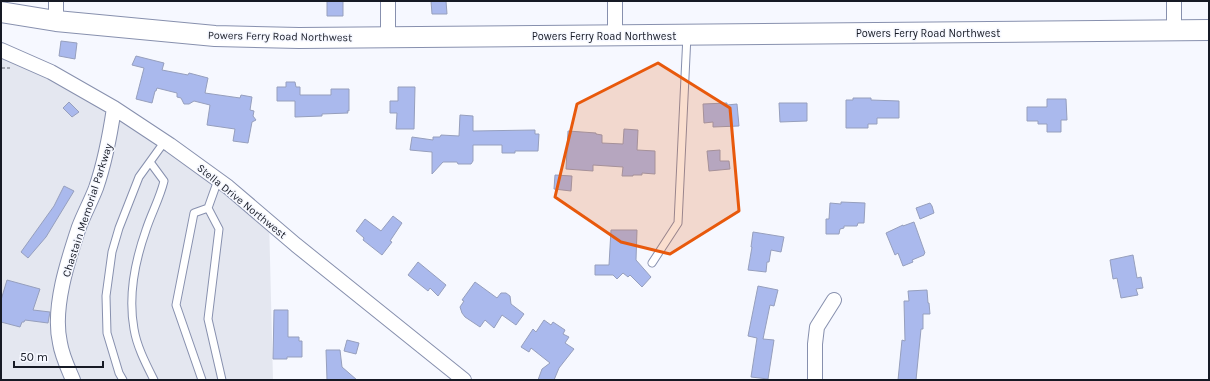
<svg xmlns="http://www.w3.org/2000/svg" width="1210" height="381" viewBox="0 0 1210 381" font-family="Karla,sans-serif">
  <rect width="100%" height="100%" fill="#f6f8ff"/>
  <path fill="#e4e7f0" d="M1 42 19 56 133 113 269 218 273 380H1Z"/>
  <path fill="#aab9ed" stroke="#969fbd" d="M327 1H343V16H327Z
    M431 1H446L447 14H432Z
    M61 41 77 43 75 59 59 56Z
    M136 56 164 63 162 70 188 75 189 73 208 78 205 93 240 98 241 95 252 97 250 110 254 111 253 116 256 120 252 122 248 143 233 141 235 129 207 125 210 105 194 101 189 104H184L181 98 177 97V93L157 88 156 91H155L152 103 136 99 144 68 132 65Z
    M286 82H295L296 87H300V95H331V89H349V111H347L348 113 322 114V116L295 117V101H277V87H286Z
    M398 87H415L414 129H396L397 113H390V101H398Z
    M853 98H871V100L899 101V118H877V124H868V128H846V100H853Z
    M1047 99H1066L1067 120H1061V132H1047V124H1038V121H1027V107H1047Z
    M69 102 79 112 72 117 63 108Z
    M727 103V105L737 104 739 126 713 127V122L704 123 703 104Z
    M779 103H807V121L780 122Z
    M460 115 473 116V131L535 130V134H539L538 151H515V153H502V145H473V161L471 164H458L457 162H443L432 174V152L410 150 412 137 433 140V137H440L441 135 459 136Z
    M624 129 638 130 637 150 655 151V174L642 173V175H633V176H622L623 167 593 165V171L566 169 568 131 596 133V134L602 135V143L623 144Z
    M720 150V161H729L730 169 709 171 707 151Z
    M555 175 572 176 571 191 554 189Z
    M64 186 74 191 46 237 28 258 21 252 54 206Z
    M841 202 865 203 864 223H858L857 226H844V228L840 229 839 234H826V219H829L830 203 841 204Z
    M930 203 932 206 934 213 920 219 916 208Z
    M393 216 402 223 390 241 392 242 382 255 363 240 364 238 356 231 365 219 381 231Z
    M914 222 925 253 924 254V255L912 260 913 262 903 266 898 253 895 255 886 233 903 225V226Z
    M611 230H637L636 260 651 277 642 287 630 275 628 277 623 273 617 279 613 275H595V265H609Z
    M753 232 784 237 781 252 771 250 769 262H767L766 272 748 270 752 247H751Z
    M1133 255 1137 278 1141 277 1143 288 1136 289 1138 295 1121 298 1117 278 1113 279 1110 260Z
    M418 262 446 285 438 296 430 288 428 291 408 275Z
    M7 280 40 289 33 310 50 312 48 323 25 320 24 322H22L20 327 1 322V300Z
    M475 282 497 298 501 293H506L510 296 511 304 524 314 516 325 502 315 494 328 485 320 480 327 465 317 462 313 460 307 464 301 462 300Z
    M758 286 778 290 774 306 770 305 763 339 774 340 768 379 751 377 757 338 748 336Z
    M927 290 928 303H929L930 314H923V329H921L916 380H898L902 340 905 341 904 301H909L908 291Z
    M274 310H288V337H299V341H302V357H287V359H273Z
    M544 320 551 325 553 322 565 330 563 334 569 337 565 343 574 349 559 368 554 380H538L542 369 550 363 531 348 529 352 521 347 533 329 536 332Z
    M347 340 359 343 356 354 344 351Z
    M326 350H340L342 367 357 380H327Z"/>
  <g fill="none" stroke-linecap="round" stroke-linejoin="round">
    <g stroke="#8790ae" stroke-width="9">
      <path id="lane" d="M150 162 164 181C160 198 151 214 146 230 135 261 128 296 134 329 137 347 146 364 154 380
        M218 180 208 208 219 229 208 319 222 380
        M652 263 678 223 687 35
        M123 380 119 373 107 333 106 296 112 252 119 228 139 177 165 141
        M202 380 176 305 194 213 208 208"/>
    </g>
    <g stroke="#8790ae" stroke-width="16">
      <path id="street" d="M388 1V37
        M615 1V35
        M56 21V1
        M1174 31V1
        M1 50 51 72 114 108 170 145 228 187 296 245 464 380
        M73 380C68 368 62 356 60 343 52 308 68 260 79 227 84 214 91 201 96 188 105 162 110 135 114 108
        M815 380V344L817 327 834 300"/>
    </g>
    <g stroke="#8790ae" stroke-width="22">
      <path id="secondary" d="M1 12 56 21 215 36 299 38 1209 30"/>
    </g>
    <path stroke="#a5a8b1" stroke-width="2" stroke-dasharray="4 2" stroke-linecap="butt" d="M1 68H10"/>
    <use href="#lane" stroke="#fff" stroke-width="7"/>
    <use href="#street" stroke="#fff" stroke-width="14"/>
    <use href="#secondary" stroke="#fff" stroke-width="20"/>
  </g>
  <path fill="#e8590c" fill-opacity="0.2" stroke="#e8590c" stroke-width="3" stroke-linejoin="round" d="M658 63 730 108 739 211 670 254 621 242 555 197 577 104Z"/>
  <g text-anchor="middle" stroke-width="3" stroke-linejoin="round" paint-order="stroke">
    <g font-size="11" fill="#161a25" stroke="#f6f8ff">
      <text x="928" y="37">Powers Ferry Road Northwest</text>
      <text transform="translate(280 36) rotate(1)" y="4">Powers Ferry Road Northwest</text>
      <text x="604" y="40">Powers Ferry Road Northwest</text>
      <text transform="translate(242 201) rotate(39)" y="4">Stella Drive Northwest</text>
      <text transform="translate(87 210) rotate(-72)" y="4">Chastain Memorial Parkway</text>
    </g>
  </g>
  <rect width="1210" height="381" fill="none" stroke="#161a25" stroke-width="4"/>
  <path d="M14 361v6h89v-6" fill="none" stroke="#161a25" stroke-width="2"/>
  <text x="20" y="361" font-size="12" fill="#161a25" stroke="#f6f8ff" stroke-width="3" paint-order="stroke">50 m</text>
</svg>
